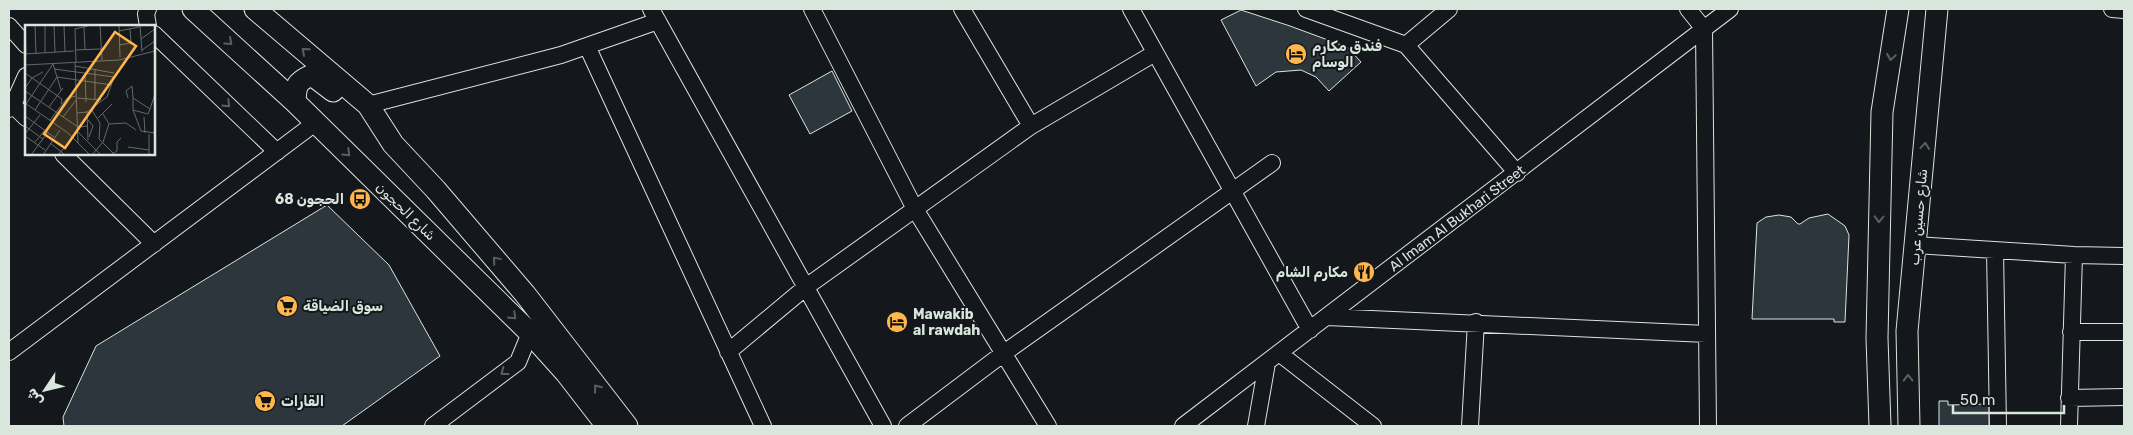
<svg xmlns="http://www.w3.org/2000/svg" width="2133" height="435" viewBox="0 0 2133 435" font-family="Rubik,Vazirmatn,sans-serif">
  <rect width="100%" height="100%" fill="#14181c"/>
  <path fill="#2c363c" stroke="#d8e6dc" d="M1241 10 1290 26 1347 47 1361 62 1329 91 1316 77 1301 70 1276 72 1256 86 1221 20Z
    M832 71 852 111 810 134 789 95Z
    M327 205 389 265 440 356 342 426H64L63 417 96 346Z
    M1828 214 1845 226 1849 235 1845 322H1834V319H1752L1757 223 1766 217 1779 215 1791 217 1798 224H1800L1809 218Z
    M1939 401H1948V405L1989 404V426H1939Z"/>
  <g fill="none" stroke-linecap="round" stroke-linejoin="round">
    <g stroke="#d8e6dc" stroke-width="18">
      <path id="minor" d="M148 9 146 14 148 26
        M651 9 883 426
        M812 9 915 209 1048 426
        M962 9 1031 126
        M1131 9 1310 330
        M1306 9 1406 45 1517 173
        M1688 9 1704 29 1708 426
        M2112 9 2124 10
        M9 26 26 45
        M154 34 277 152
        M1406 45 1449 9
        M587 46 763 426
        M9 100 13 105 26 76
        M368 105 561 55 658 21
        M9 109 13 105 26 118
        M63 154 154 244
        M1915 245 2074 255 2124 256
        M1995 250 1998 426
        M1327 317 1707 334
        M2071 332H2124
        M9 352 315 123
        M728 352 806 287 1031 126 1155 53
        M1279 353 1373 426
        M2069 398 2124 397
        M433 426 518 362 530 333
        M907 426 1004 353 1272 163
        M1183 426 1730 9
        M1256 426 1267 363
        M1470 426 1476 322
        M2069 426 2074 255"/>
    </g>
    <g stroke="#d8e6dc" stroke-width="23">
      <path id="major" d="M193 9 295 102 530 333 566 373 607 426
        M255 9 368 105 393 144 436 190 525 294 627 426
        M295 102C296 85 296 82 312 75L333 91
        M1880 426 1877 338 1882 112 1898 9
        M1909 426 1907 331 1937 9"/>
    </g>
    <use href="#minor" stroke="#14181c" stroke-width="16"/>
    <use href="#major" stroke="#14181c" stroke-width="21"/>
  </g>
  <defs><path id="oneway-chevron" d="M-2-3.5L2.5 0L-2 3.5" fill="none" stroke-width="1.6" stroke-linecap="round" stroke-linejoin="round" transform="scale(1.25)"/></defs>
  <g stroke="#59605f">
    <use href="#oneway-chevron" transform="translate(229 42) rotate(42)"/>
    <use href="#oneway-chevron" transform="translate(305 51) rotate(-139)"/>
    <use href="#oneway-chevron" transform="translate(1891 57) rotate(99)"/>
    <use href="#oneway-chevron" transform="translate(227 104) rotate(44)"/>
    <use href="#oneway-chevron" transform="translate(1925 146) rotate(-84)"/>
    <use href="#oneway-chevron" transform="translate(347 153) rotate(44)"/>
    <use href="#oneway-chevron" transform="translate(1879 219) rotate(91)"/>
    <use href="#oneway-chevron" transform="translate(496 260) rotate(-130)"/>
    <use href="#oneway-chevron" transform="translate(513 316) rotate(44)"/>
    <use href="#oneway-chevron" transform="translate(504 372) rotate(143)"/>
    <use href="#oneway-chevron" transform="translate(1908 378) rotate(-91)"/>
    <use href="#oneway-chevron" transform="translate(597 388) rotate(-128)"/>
  </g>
  <defs>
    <g id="hotel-disc" transform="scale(1.125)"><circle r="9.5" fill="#ffb74d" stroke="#14181c"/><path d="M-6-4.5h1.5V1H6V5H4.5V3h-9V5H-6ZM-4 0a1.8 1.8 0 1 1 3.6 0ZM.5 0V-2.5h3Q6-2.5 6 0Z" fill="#111"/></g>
    <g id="bus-disc" transform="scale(1.125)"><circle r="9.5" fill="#ffb74d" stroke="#14181c"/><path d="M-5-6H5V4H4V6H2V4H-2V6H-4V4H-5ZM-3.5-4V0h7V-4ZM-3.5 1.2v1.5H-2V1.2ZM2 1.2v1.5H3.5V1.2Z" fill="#111"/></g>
    <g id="restaurant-disc" transform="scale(1.125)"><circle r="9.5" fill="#ffb74d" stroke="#14181c"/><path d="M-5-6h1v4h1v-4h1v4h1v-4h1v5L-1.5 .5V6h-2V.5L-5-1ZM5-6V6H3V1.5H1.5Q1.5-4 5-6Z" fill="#111"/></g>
    <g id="supermarket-disc" transform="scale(1.125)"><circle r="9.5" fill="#ffb74d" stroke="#14181c"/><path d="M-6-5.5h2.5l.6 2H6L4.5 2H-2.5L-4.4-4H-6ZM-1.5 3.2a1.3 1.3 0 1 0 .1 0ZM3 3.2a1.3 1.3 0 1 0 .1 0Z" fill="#111"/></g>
  </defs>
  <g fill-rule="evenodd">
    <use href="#hotel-disc" x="1296" y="54"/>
    <use href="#bus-disc" x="360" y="199"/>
    <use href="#restaurant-disc" x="1364" y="272"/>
    <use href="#supermarket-disc" x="287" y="306"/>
    <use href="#hotel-disc" x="897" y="322"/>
    <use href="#supermarket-disc" x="265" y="401"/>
  </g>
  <g text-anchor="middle" stroke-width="4" stroke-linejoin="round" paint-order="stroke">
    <g font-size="14" font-weight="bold" fill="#d8e6dc" stroke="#14181c" text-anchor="start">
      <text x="1312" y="51">فندق مكارم<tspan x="1312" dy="16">الوسام</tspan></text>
      <text x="344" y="204" text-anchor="end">الحجون 68</text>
      <text x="1348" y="277" text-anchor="end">مكارم الشام</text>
      <text x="303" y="311">سوق الضياقة</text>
      <text x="913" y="319">Mawakib<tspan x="913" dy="16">al rawdah</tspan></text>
      <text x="281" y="406">القارات</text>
    </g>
    <g font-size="14" fill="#d8e6dc" stroke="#14181c">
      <text transform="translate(406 211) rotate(44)" y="5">شارع الحجون</text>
      <text transform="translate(1918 217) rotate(-85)" y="5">شارع حسين عرب</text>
      <text transform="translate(1457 218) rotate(-37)" y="5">Al Imam Al Bukhari Street</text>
    </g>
  </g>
  <g transform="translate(25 25)">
    <rect width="130" height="130" fill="#14181c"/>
    <path fill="none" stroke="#626a69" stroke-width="1" d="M0 0 1 29M10 0 11 29M20 0V28M29 0 30 27M39 0 40 27M75 0 77 35M94 0 95 32M115 0 117 27M59 2 60 25M94 6 114 2M116 14 130 4M94 20 106 18 105 4M50 25 76 24M117 25 130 16M0 29 49 26M51 37 50 4 67 0M50 38 53 118M0 40 94 35 130 26M50 41 89 48M29 44 89 52 82 72 62 87 52 88M0 48 37 74 36 79M60 49 61 77M0 63 7 53 18 47M0 66 53 102 63 101M52 73 76 75M103 73 101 66 107 61 108 73 125 84 130 69M108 73V85L123 89 125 84M70 75V44M0 78 43 108 65 130M1 79 28 39 36 65M24 82 38 63M66 84 75 98 74 114 89 129M10 85 32 52 87 60M108 85 116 106 130 108M62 87 63 115M78 89 84 99 101 98 111 105M0 91 29 112M38 92 51 75M119 92 120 108M73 93 87 79M25 95 42 73 51 71M63 95 68 101 64 112M0 101 18 114M53 107 76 130M0 109 15 90M0 111 20 125M10 117 20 105M25 118 39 129M103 122 124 125M6 130 23 107M18 130 35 105M33 130 46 115M67 130 78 117 84 99M86 130 92 126V117L96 113M124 130V109"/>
    <path fill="#ffb74d" fill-opacity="0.15" stroke="#ffb74d" stroke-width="2.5" d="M90 7 111 21 40 123 19 109Z"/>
    <rect width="130" height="130" fill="none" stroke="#d8e6dc" stroke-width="2.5"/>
  </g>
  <rect width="2133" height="435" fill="none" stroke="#d8e6dc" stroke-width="20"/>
  <g transform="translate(45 390) rotate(235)" stroke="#14181c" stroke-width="4" paint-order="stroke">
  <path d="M0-4L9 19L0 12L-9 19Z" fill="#d8e6dc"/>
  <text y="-8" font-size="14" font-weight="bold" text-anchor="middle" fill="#d8e6dc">ش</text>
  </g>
  <path d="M1953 405v8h111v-8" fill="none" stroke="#d8e6dc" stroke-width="2.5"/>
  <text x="1960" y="405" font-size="15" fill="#d8e6dc" stroke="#14181c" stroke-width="4" paint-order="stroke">50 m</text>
</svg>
